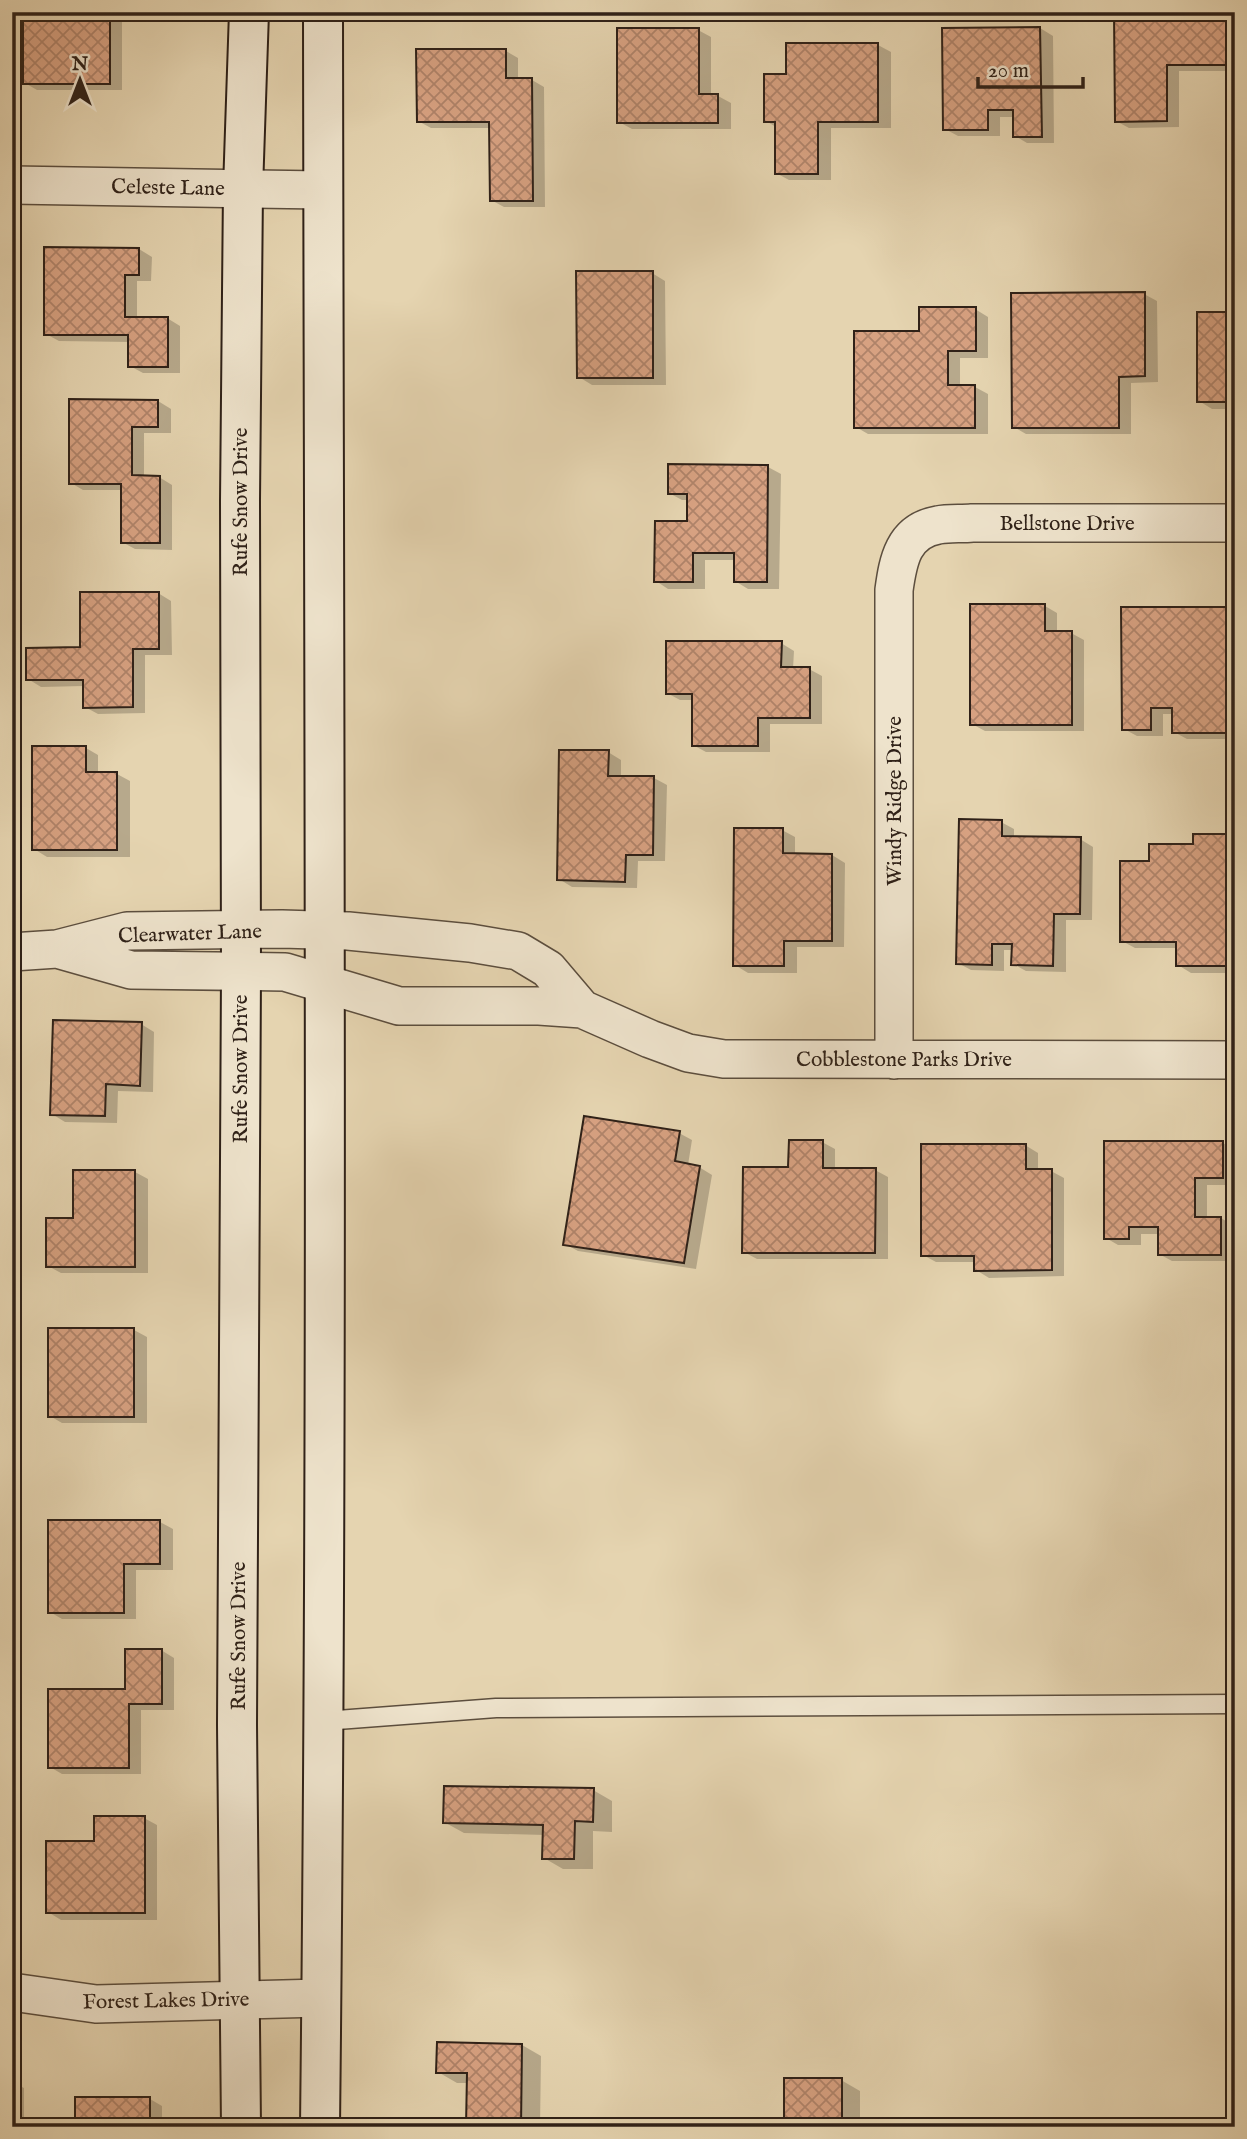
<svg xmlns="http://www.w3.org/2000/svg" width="1247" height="2139" viewBox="0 0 1247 2139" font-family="'IM FELL English',serif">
  <defs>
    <pattern id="building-cross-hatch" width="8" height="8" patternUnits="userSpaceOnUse" patternTransform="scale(1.75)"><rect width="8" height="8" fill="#d7a181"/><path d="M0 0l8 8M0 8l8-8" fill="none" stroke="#af8369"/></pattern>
  </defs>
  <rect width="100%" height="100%" fill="#e5d4b0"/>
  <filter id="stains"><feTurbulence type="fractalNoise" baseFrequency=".00286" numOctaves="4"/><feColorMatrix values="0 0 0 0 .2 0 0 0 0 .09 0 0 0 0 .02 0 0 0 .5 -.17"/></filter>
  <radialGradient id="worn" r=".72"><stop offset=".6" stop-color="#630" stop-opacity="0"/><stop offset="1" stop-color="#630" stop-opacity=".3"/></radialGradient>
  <path fill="#0003" d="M25 12H122V90H37L25 83Z
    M1116 12H1235V71H1179V127L1129 128 1116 121Z
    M1040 28 1053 36 1054 143H1027L1015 136V117H1000V136H958L945 129Z
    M698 30 711 37V96H718L731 103V129H632L619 122Z
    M878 45 891 52V128H831V180H789L776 173V127L766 121 788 76Z
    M506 51 518 58V80H532L544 87 545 207H504L491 200V128H431L418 121Z
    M139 249 152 257 151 281H137V318H167L180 326V373H143L130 366V342L59 341 46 334Z
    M652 273 665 281 666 385H592L579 377Z
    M1144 294 1157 301 1158 382 1131 383V434H1026L1014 427Z
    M975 309 988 317V358H960V387H975L988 394V434H868L856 427 921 332Z
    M1235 314V409H1212L1199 401Z
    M158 401 171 409V433H144V477H159L172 485V550L135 549 122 542 123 490H83L71 483Z
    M768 467 781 474 779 589H748L735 581V560H705V589H668L656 581 689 523V500H682L669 493Z
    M158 593 171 601 172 655H145V713L98 714 85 707 84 686 41 687 28 679 82 649Z
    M1045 606 1057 613V633H1071L1084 640V731H985L972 724Z
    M1228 608 1235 612V739H1187L1174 732V714H1163V736H1137L1124 729Z
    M781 643 794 651 793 669H809L822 676V724H770V752H706L693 745 694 700H680L667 693Z
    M86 748 98 755V774H117L130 781V857H47L34 849Z
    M608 752 621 760V778H654L667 785 665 861H638L637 888 572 887 559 879Z
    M1001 822 1014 829V838L1080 839 1093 847 1092 920H1066V972L1026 971 1013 964V950H1004V971L971 970 958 963Z
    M782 830 795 837V855H832L845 863 844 947H797V973H748L735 965Z
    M1230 836 1235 839V973H1191L1178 965V948H1135L1122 941 1151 862Z
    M141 1024 154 1032 153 1092 118 1091 117 1123 65 1122 52 1114Z
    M679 1133 692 1140 688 1165 699 1167 712 1175 696 1269 578 1251 565 1244Z
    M822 1142 835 1149V1170H875L888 1177V1259H757L744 1252 790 1169Z
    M1223 1143 1235 1150V1185H1207V1218H1221L1234 1226V1261H1172L1159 1254V1234H1141V1245H1118L1106 1238Z
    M1025 1145 1038 1153V1171H1051L1064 1178V1276L989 1278 976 1270V1262H936L923 1255Z
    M135 1172 148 1179V1273H61L48 1266Z
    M134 1330 147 1337V1423H62L50 1416Z
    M160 1522 173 1529V1570H136V1619H62L50 1612Z
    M161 1650 174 1658V1710H141V1774H62L50 1767 127 1691Z
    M593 1790 612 1801V1832L593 1831V1869H563L544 1858 545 1835 464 1833 444 1822Z
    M144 1818 157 1825V1920H61L48 1912Z
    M522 2045 541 2056 540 2127H468V2083H457L438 2072Z
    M841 2080 860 2091V2127H786Z
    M12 2082 24 2088V2127H12Z
    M150 2099 162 2106V2127H77Z"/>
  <path fill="url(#building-cross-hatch)" stroke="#2f2118" stroke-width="2" d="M23 12H110V84H23Z
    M1114 12H1226V65H1167V121L1115 122Z
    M1040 27 1042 137H1013V110H988V130H943L942 28Z
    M617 28H699V94H718V123H617Z
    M786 43H878V122H818V174H775V122H764V74H786Z
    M416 49H506V78H532L533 201H490L489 122H417Z
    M44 247 139 248V275H125V317H168V367H128V335H44Z
    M576 271H653V378H577Z
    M1145 292V376L1119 377V428H1012L1011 293Z
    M919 307H976V351H948V385H975V428H854V331H919Z
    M1197 312H1235V402H1197Z
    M69 399 158 400V427H132V475L160 476V543H121V484H69Z
    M668 464 768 465 767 582H734V553H693V582H654L655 521H687V494H668Z
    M80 592H159V649H133V707L83 708V680H26V648L80 647Z
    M970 604H1045V631H1072V725H970Z
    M1121 607H1229V630H1235V733H1172V708H1151V730H1122Z
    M666 641H782L781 667H810V718H758V746H692V694H666Z
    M32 746H86V772H117V850H32Z
    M559 750H609L608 776H654L653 855H626L625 882 557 880Z
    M959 819 1002 820V836L1081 837 1080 914H1054L1053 966 1011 965 1012 944H992V965L956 964Z
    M734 828H783V853L832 854V941H784V966H733Z
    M1193 834H1230V855H1235V935H1229V966H1176V942H1120V861H1149V844H1193Z
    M53 1020 142 1022 140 1086 106 1084 105 1116 50 1115Z
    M584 1116 680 1131 675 1161 700 1166 684 1263 563 1245Z
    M789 1140H823V1168H876L875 1253H742L743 1167H788Z
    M1104 1141H1223V1178H1195V1217H1221V1255H1158V1227H1129V1239H1104Z
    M921 1144H1026V1169H1052V1270L974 1271V1256H921Z
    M73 1170H135V1267H46V1218H73Z
    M48 1328H134V1417H48Z
    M48 1520H160V1564H124V1613H48Z
    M125 1649H162V1704H129V1768H48V1689H125Z
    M444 1786 594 1788 593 1822 575 1821 574 1859H542L543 1825 443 1823Z
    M94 1816H145V1913H46V1841H94Z
    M437 2042 522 2044 521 2127H466L467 2073H436Z
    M784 2078H842V2127H784Z
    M75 2097H150V2127H75Z"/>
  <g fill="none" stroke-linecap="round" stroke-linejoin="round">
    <g stroke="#5c4e3e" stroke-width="21">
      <path id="lane" d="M324 1721 496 1708 1235 1704"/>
    </g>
    <g stroke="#5c4e3e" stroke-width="40">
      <path id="street" d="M12 185 323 190
        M57 949 131 970 285 972 399 1006H539L582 1009 650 1039 688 1053 724 1059 1235 1060
        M12 952 57 949 127 931 282 929 348 931 470 943 518 951 548 969 582 1009
        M894 1060V590C898 561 903 531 938 525 948 523 961 524 972 523H1235
        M12 1992 96 2004 321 1998"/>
    </g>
    <g stroke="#2f2118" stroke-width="42">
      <path id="secondary" d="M241 2127 237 1725 241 971 240 501 243 189 249 12
        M320 2127C328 1422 324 717 323 12"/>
    </g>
    <use href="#lane" stroke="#eee3cc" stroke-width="18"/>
    <use href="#street" stroke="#eee3cc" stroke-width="37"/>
    <use href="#secondary" stroke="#eee3cc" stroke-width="38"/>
  </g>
  <g text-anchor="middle" stroke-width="7" stroke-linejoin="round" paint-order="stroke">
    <g font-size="21" fill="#2f2118" stroke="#eee3cc">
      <text transform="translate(168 187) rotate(1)" y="7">Celeste Lane</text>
      <text transform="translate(240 502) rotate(-90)" y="7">Rufe Snow Drive</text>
      <text x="1067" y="530">Bellstone Drive</text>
      <text transform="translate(894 801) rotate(-90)" y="7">Windy Ridge Drive</text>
      <text transform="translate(190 933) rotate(-2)" y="7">Clearwater Lane</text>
      <text x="904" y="1066">Cobblestone Parks Drive</text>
      <text transform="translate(240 1069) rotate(-90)" y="7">Rufe Snow Drive</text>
      <text transform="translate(238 1636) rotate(-90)" y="7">Rufe Snow Drive</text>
      <text transform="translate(166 2000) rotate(-1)" y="7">Forest Lakes Drive</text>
    </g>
  </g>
  <rect width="1247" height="2139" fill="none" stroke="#e5d4b0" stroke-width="42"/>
  <rect x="14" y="14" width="1219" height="2111" fill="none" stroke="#2f2118" stroke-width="3.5"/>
  <rect x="21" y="21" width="1205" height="2097" fill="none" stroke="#2f2118" stroke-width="2"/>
  <g transform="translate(80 80)" stroke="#eee3cc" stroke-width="5" paint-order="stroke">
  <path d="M0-5L12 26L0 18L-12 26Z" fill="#2f2118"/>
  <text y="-10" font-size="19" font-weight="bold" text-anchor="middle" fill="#2f2118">N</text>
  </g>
  <path d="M978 77v10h105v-10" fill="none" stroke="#2f2118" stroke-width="3.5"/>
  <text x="988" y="77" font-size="21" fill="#2f2118" stroke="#eee3cc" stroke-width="5" paint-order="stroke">20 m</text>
  <rect width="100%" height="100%" filter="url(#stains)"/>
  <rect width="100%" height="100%" fill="url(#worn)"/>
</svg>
